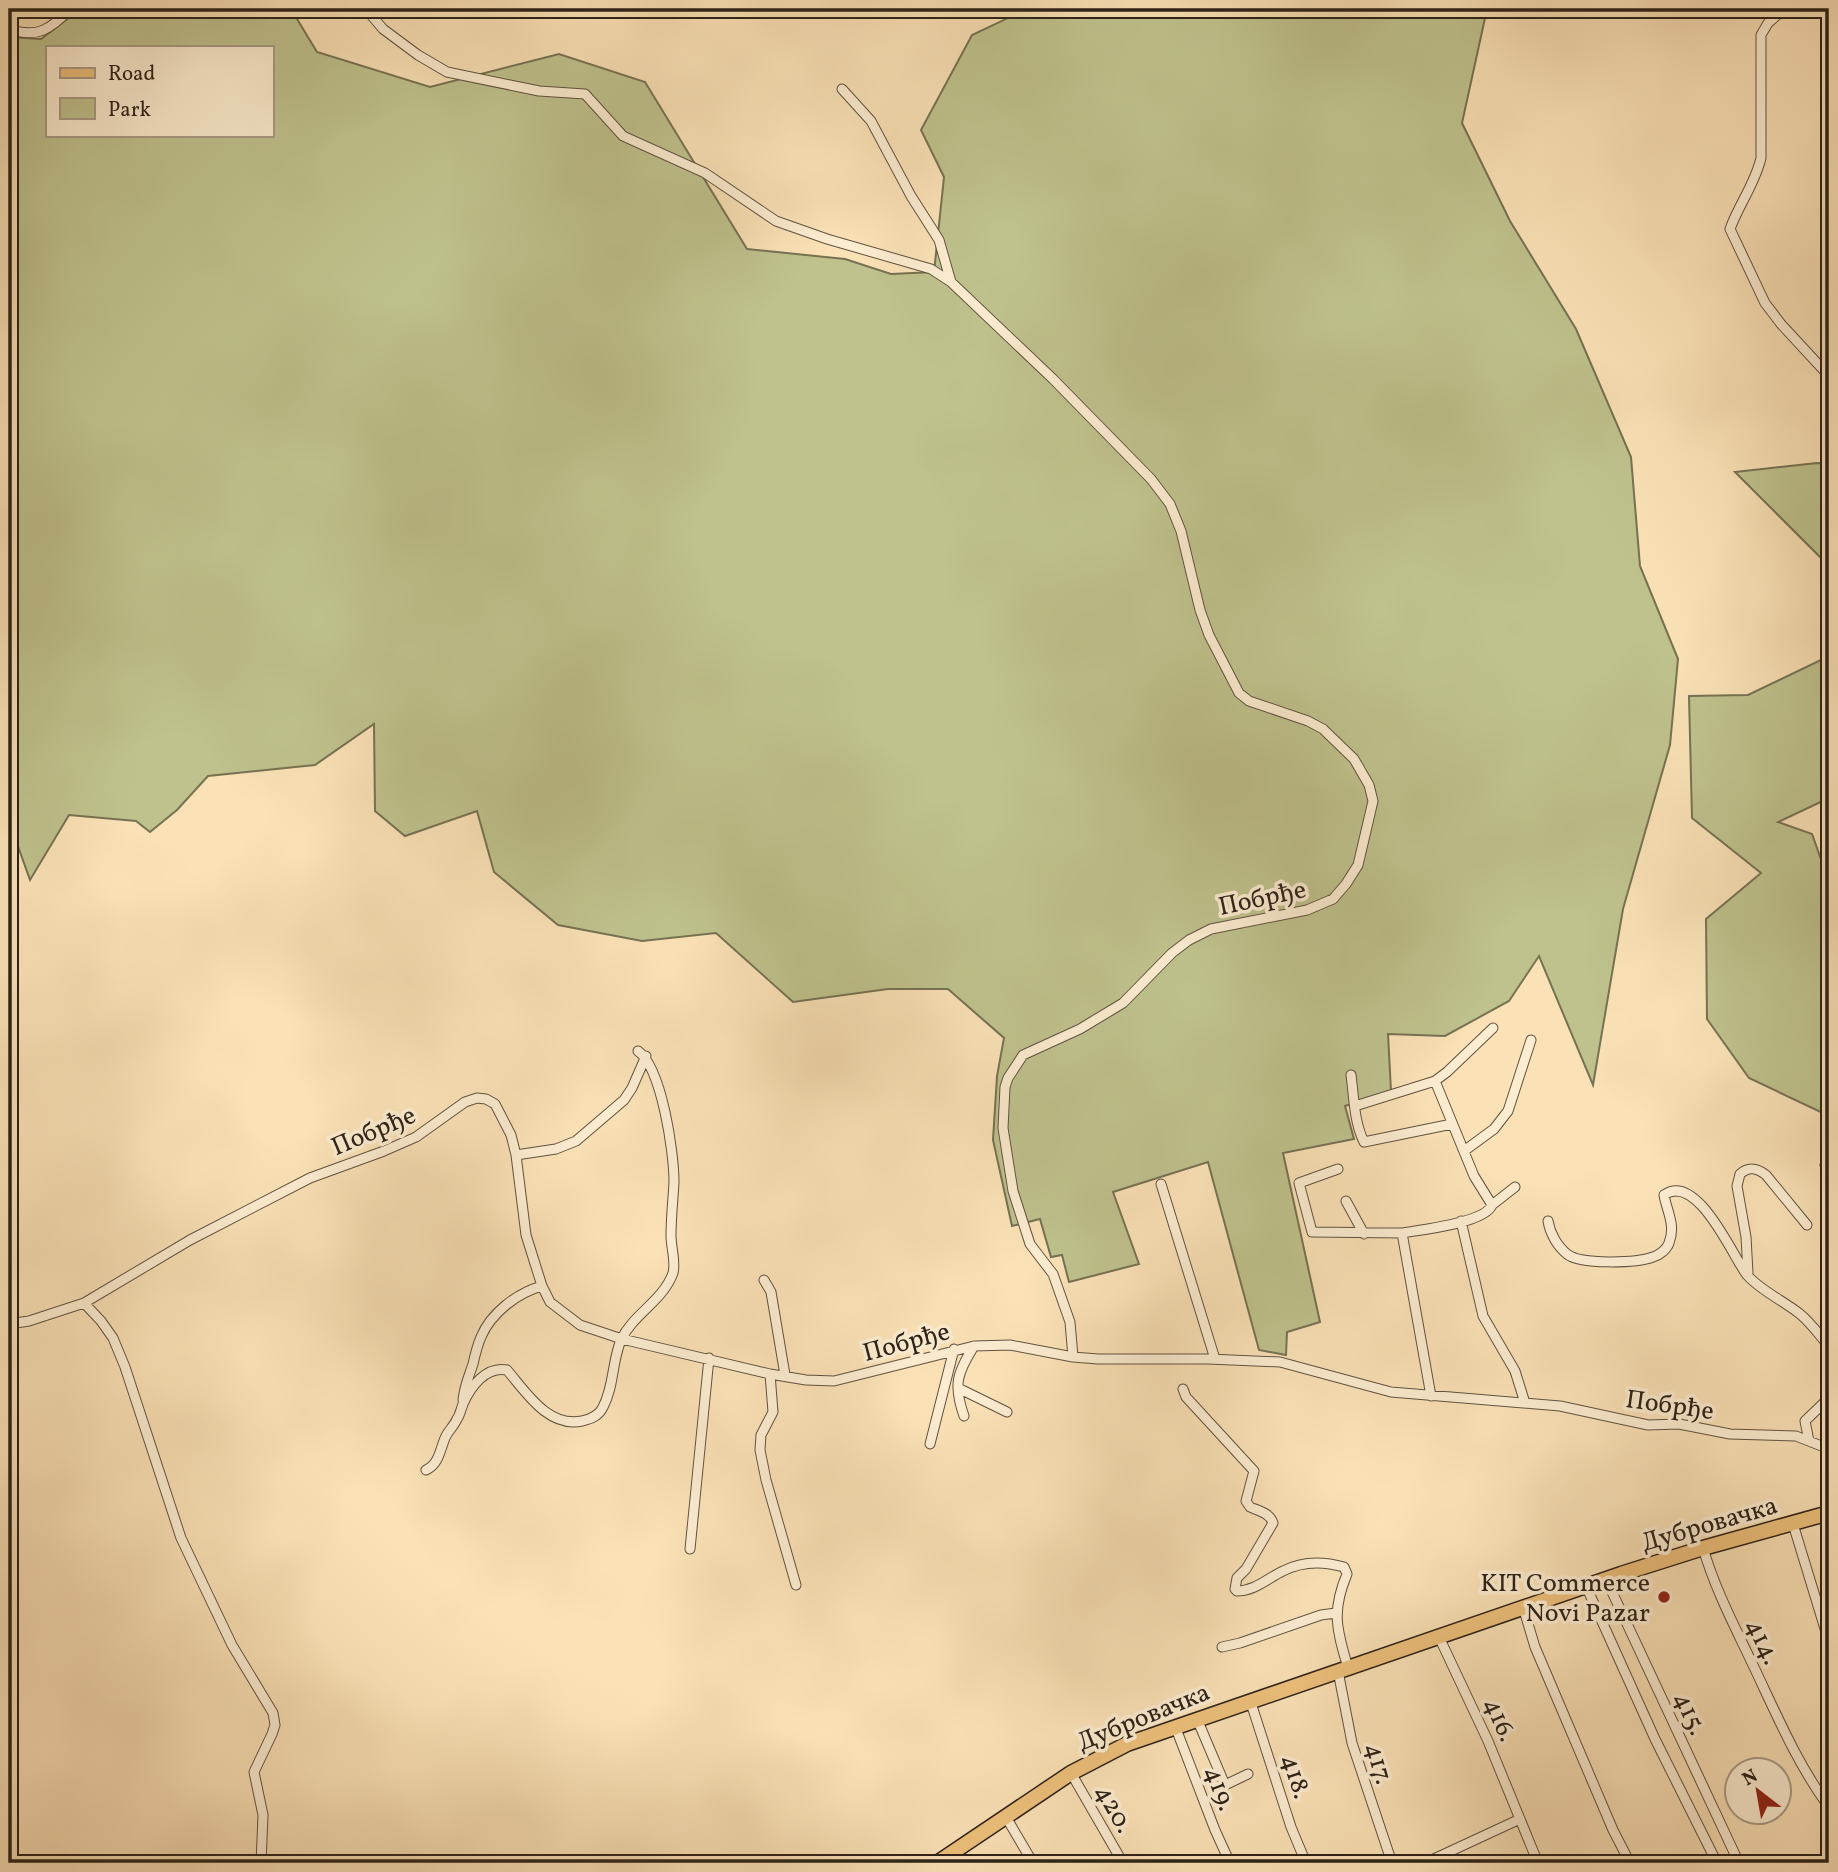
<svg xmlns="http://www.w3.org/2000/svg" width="1838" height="1872" viewBox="0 0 1838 1872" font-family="Vollkorn,serif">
  <rect width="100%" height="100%" fill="#fae1b6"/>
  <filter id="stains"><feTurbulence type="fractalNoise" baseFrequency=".00286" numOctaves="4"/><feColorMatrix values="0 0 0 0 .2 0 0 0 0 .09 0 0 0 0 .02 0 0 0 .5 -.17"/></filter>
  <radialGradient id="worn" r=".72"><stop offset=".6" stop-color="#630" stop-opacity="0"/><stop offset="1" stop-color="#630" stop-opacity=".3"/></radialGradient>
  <path fill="#bfc28d" stroke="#767253" stroke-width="2" fill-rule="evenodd" d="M80 9H291L317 52 430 87 559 54 645 82 747 249 845 259 891 274 934 272 944 177 921 130 972 35 1027 9H1487L1462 123 1510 221 1576 329 1631 457 1640 566 1678 659 1670 745 1623 909 1593 1085 1539 956 1509 1001 1445 1036 1388 1034 1391 1091 1345 1106 1354 1139 1283 1153 1320 1322 1287 1332 1286 1355 1259 1350 1208 1162 1113 1192 1139 1264 1069 1282 1062 1255 1051 1257 1040 1219 1012 1226 993 1140 997 1076 1004 1038 948 989H888L793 1002 716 933 642 941 558 925 494 872 477 811 405 836 375 811 374 724 315 765 208 776 177 810 150 832 136 821 69 815 30 880 9 821V37L41 39ZM47 47H271V135H47Z
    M1817 463 1829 464V566L1735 472Z
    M1829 656V798L1778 822 1812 834 1829 882V1116L1749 1078 1707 1019 1706 919 1761 873 1692 818 1689 696 1748 695Z"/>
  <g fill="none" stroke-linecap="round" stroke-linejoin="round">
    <g stroke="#605240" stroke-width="11">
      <path id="street" d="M366 9 383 29 418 55 447 72 539 91 585 94 623 136 705 173 776 221 827 239 931 269 951 282
        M1784 9 1768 23 1761 35V158C1755 184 1739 204 1730 229L1765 303 1781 324 1829 376
        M9 29C37 39 51 29 70 9
        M842 89 871 121 911 196 939 240 951 282 1053 379 1151 479 1170 504 1181 531 1200 610 1209 635 1239 693 1249 701 1308 721 1323 729 1354 759 1369 785 1373 801 1358 865 1346 884 1333 899 1307 910 1211 929 1189 940 1172 953 1123 1003 1080 1029 1023 1055 1008 1078 1005 1087 1003 1128 1013 1191 1030 1244 1053 1274 1070 1322 1073 1357
        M1351 1075C1354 1097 1354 1122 1364 1142L1452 1124
        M1355 1106 1435 1081 1447 1072 1493 1028
        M1464 1151 1494 1129 1508 1111 1531 1040
        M516 1155 556 1149 576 1141 624 1100 632 1088 646 1056
        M1825 1165 1829 1171
        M1338 1169 1299 1183 1312 1232 1402 1233
        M1161 1184 1215 1359
        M1346 1201 1364 1234
        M1492 1205 1515 1187
        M1461 1221 1483 1316 1515 1371 1525 1403
        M1548 1221C1550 1233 1557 1246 1567 1254 1580 1265 1637 1263 1653 1257 1660 1255 1667 1249 1669 1243 1676 1225 1667 1212 1664 1195 1697 1171 1733 1257 1747 1275 1761 1291 1784 1301 1800 1314 1811 1323 1820 1336 1829 1346
        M1748 1273 1746 1237 1737 1186 1740 1174C1749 1166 1757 1168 1766 1175L1807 1225
        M764 1280 771 1292 785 1375
        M84 1303 101 1321 113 1338 125 1367 181 1538 232 1645 273 1713 275 1725 272 1734 254 1772 263 1815 261 1863
        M9 1324 29 1321 84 1303 190 1240 310 1178 384 1151 416 1137 465 1102 477 1098 486 1099 495 1104 511 1135 516 1155 526 1235 542 1286 550 1302 580 1325 622 1339 770 1374 806 1380 834 1381 974 1346 1010 1345 1073 1357 1098 1359H1208L1280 1362 1391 1392 1560 1406 1648 1425 1679 1424 1730 1434 1796 1436 1829 1449
        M770 1374 773 1412 761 1435 760 1450 766 1480 796 1585
        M958 1388 1007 1412
        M1183 1389 1186 1397 1254 1471 1246 1501 1250 1507C1259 1511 1270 1513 1273 1523L1246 1569 1237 1578 1235 1589 1237 1591C1255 1591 1268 1578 1283 1571 1302 1561 1323 1561 1344 1567L1347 1574C1331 1612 1337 1630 1348 1668
        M1431 1396 1402 1233C1420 1230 1485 1223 1492 1205L1474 1176 1435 1081
        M463 1400C464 1387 469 1376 473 1364 475 1355 477 1346 481 1337 491 1313 517 1293 542 1286
        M964 1416C953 1385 957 1373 974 1346
        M1809 1441 1805 1421 1829 1398
        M930 1444 954 1349
        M426 1470C439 1464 440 1450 445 1438 448 1431 454 1426 457 1419 460 1415 461 1409 463 1404 471 1386 486 1366 507 1370 526 1392 548 1428 582 1421 591 1419 599 1416 603 1407 614 1387 612 1361 621 1340 633 1314 663 1301 673 1273 676 1262 671 1247 671 1236 671 1218 673 1200 674 1182 674 1153 662 1068 638 1051
        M1793 1524 1829 1642
        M1703 1548C1715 1589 1734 1625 1752 1663 1775 1711 1797 1764 1829 1807
        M690 1549 709 1358
        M1606 1579 1739 1863
        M1586 1586 1655 1739 1717 1863
        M1523 1607 1535 1647 1613 1830 1630 1863
        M1439 1637 1488 1741 1538 1863
        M1222 1647 1240 1643 1321 1615 1336 1613
        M1338 1671 1352 1743 1392 1863
        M1250 1700 1291 1827 1306 1863
        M1197 1719 1225 1785 1248 1774
        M1175 1726 1215 1830 1230 1863
        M1071 1773 1123 1863
        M1006 1817 1033 1863
        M1425 1863 1520 1819"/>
    </g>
    <g stroke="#2d2219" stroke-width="17">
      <path id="primary" d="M937 1863 1071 1773 1127 1744 1621 1574 1703 1548 1829 1513"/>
    </g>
    <use href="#street" stroke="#fcecd0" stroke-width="9"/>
    <use href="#primary" stroke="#edc07b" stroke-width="14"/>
  </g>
  <circle fill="#8f2418" stroke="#fcecd0" stroke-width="2.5" cx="1664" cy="1597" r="7"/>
  <g text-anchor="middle" stroke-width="7" stroke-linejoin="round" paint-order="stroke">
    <g font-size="26" fill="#2d2219" stroke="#fcecd0">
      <text transform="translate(1262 897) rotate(-12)" y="9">Побрђе</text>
      <text transform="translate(373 1130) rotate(-23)" y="9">Побрђе</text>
      <text transform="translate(906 1341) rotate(-15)" y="9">Побрђе</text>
      <text transform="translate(1670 1404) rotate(8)" y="9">Побрђе</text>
      <text transform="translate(1709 1523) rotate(-16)" y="9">Дубровачка</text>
      <text transform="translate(1764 1641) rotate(64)" y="9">414.</text>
      <text transform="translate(1691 1713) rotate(65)" y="9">415.</text>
      <text transform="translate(1143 1716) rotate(-22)" y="9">Дубровачка</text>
      <text transform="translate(1501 1719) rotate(66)" y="9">416.</text>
      <text transform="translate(1380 1763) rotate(74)" y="9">417.</text>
      <text transform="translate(1297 1776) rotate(72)" y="9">418.</text>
      <text transform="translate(1221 1788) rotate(69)" y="9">419.</text>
      <text transform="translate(1115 1808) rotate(60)" y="9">420.</text>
    </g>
    <g font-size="26" fill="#2d2219" stroke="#fcecd0" text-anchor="end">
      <text x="1650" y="1591">KIT Commerce<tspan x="1650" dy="30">Novi Pazar</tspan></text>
    </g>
  </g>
  <rect width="1838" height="1872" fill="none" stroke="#fae1b6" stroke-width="35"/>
  <rect x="10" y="10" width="1817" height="1851" fill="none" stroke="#2d2219" stroke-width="3.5"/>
  <rect x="18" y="18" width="1803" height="1837" fill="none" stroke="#2d2219" stroke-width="2"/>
  <rect x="46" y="46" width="228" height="91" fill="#fcecd0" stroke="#a99b87" stroke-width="2"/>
  <rect x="60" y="68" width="35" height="10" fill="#edc07b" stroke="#a99b87" stroke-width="2"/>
  <text x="108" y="80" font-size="21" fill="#2d2219">Road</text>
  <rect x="60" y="98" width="35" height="21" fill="#bfc28d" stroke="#a99b87" stroke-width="2"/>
  <text x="108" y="116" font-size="21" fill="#2d2219">Park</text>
  <g transform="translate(1758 1791) rotate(329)"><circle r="33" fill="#fcecd0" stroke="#a99b87" stroke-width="2"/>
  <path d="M0-5L12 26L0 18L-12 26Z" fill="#8f2418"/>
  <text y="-10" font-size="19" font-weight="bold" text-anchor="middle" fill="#2d2219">N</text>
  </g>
  <rect width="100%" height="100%" filter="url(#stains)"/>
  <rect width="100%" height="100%" fill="url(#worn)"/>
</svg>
